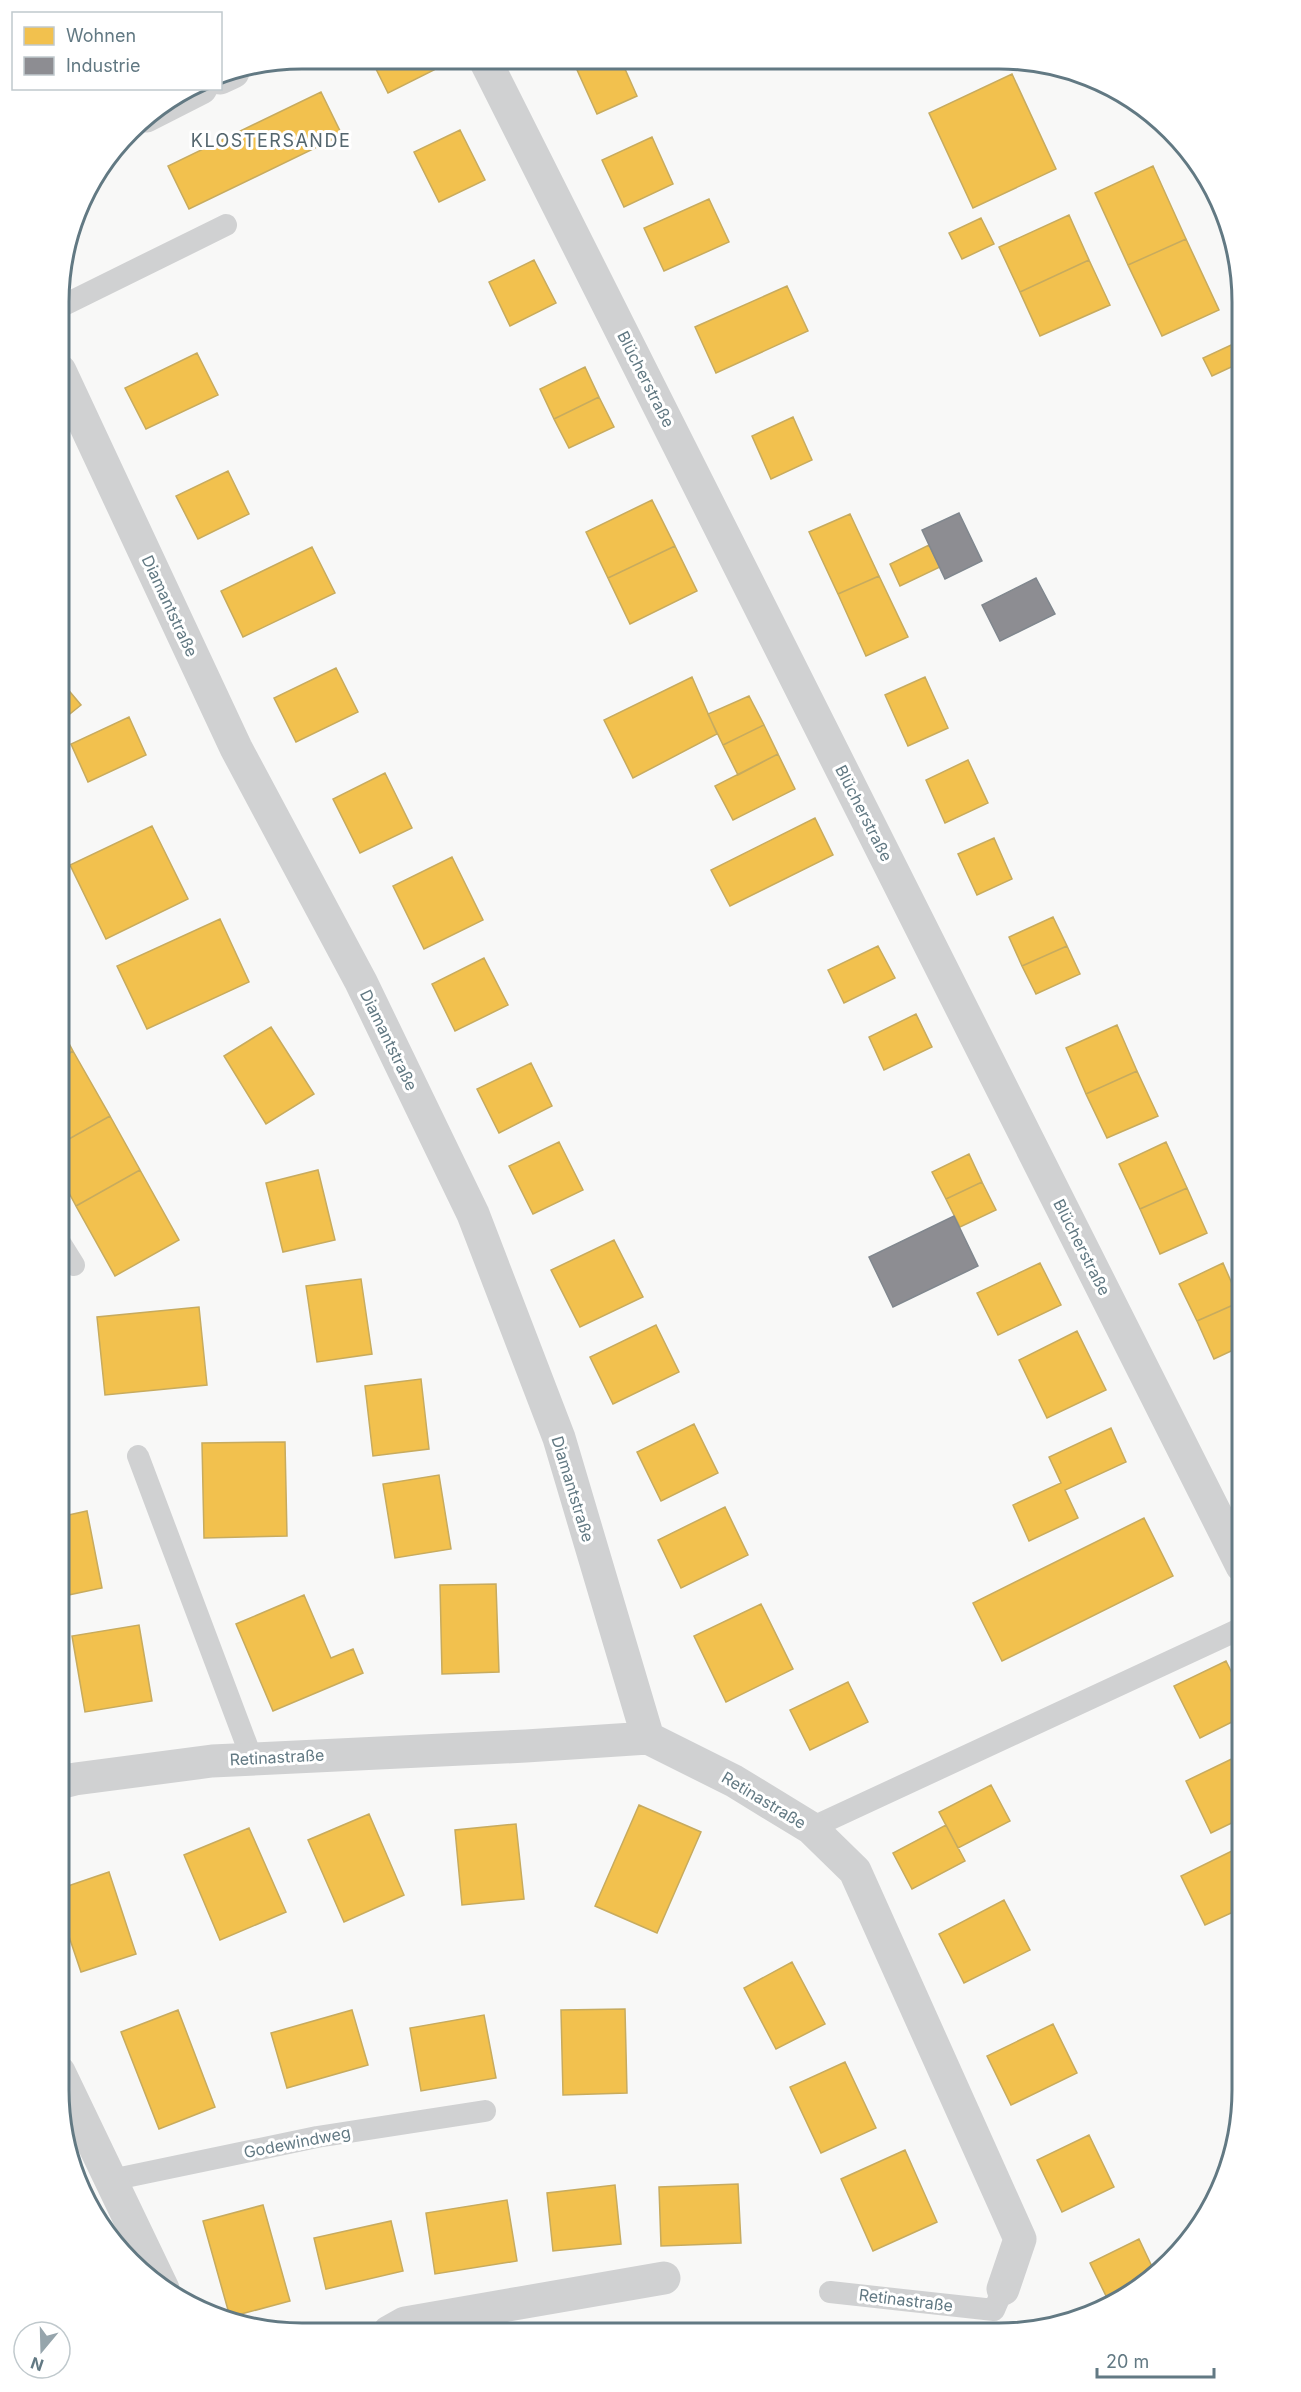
<svg xmlns="http://www.w3.org/2000/svg" width="1301" height="2392" viewBox="0 0 1301 2392" font-family="Inter,sans-serif">
  <rect width="100%" height="100%" fill="#f8f8f7"/>
  <path fill="#f2c14e" stroke="#c7ab5e" stroke-width="1.5" d="M371 59H429L434 70 388 93Z
    M575 60H621L637 96 597 114 573 61Z
    M1012 74 1056 169 973 208 929 113Z
    M321 92 342 135 189 209 168 166Z
    M460 130 485 180 439 202 414 152Z
    M652 137 673 184 624 207 602 160Z
    M1153 166 1186 239 1128 265 1095 193Z
    M709 199 729 242 664 271 644 228Z
    M1069 215 1089 260 1020 292 999 247Z
    M981 218 994 244 962 259 949 233Z
    M1186 239 1219 310 1162 336 1128 265Z
    M534 260 556 303 510 326 489 282Z
    M1089 260 1110 305 1040 336 1020 292Z
    M787 286 808 331 716 373 695 327Z
    M1242 340V362L1212 376 1203 358Z
    M197 353 218 395 146 429 125 388Z
    M585 367 599 397 554 419 540 389Z
    M599 397 614 427 569 448 554 419Z
    M793 417 812 460 771 479 752 436Z
    M228 471 249 514 198 539 176 496Z
    M652 500 675 546 608 578 586 532Z
    M850 514 879 576 838 594 809 532Z
    M929 545 940 567 900 586 890 564Z
    M675 546 697 591 630 624 608 578Z
    M312 547 335 593 243 637 221 591Z
    M879 576 908 637 866 656 838 594Z
    M336 668 358 712 296 742 274 698Z
    M692 677 717 734 633 778 604 720Z
    M925 677 948 728 908 746 885 695Z
    M60 680 81 705 60 722Z
    M749 696 764 725 723 745 708 714Z
    M129 717 146 755 88 782 71 744Z
    M764 725 778 754 738 775 723 745Z
    M778 754 795 789 733 820 715 786Z
    M968 760 988 803 945 823 926 780Z
    M385 773 412 828 360 853 333 799Z
    M815 818 833 855 730 906 711 870Z
    M152 826 188 899 106 939 70 865Z
    M994 838 1012 879 977 895 958 854Z
    M452 857 483 920 424 949 393 886Z
    M1053 917 1067 946 1022 966 1009 937Z
    M220 919 249 982 147 1029 117 966Z
    M878 946 895 978 844 1003 828 970Z
    M1067 946 1080 974 1036 994 1022 966Z
    M484 958 508 1005 455 1031 432 984Z
    M916 1014 932 1047 884 1070 869 1037Z
    M1117 1025 1137 1071 1086 1094 1066 1048Z
    M60 1027 73 1051 60 1059Z
    M271 1027 314 1094 266 1124 224 1056Z
    M73 1051 110 1116 60 1144V1059Z
    M531 1063 552 1106 499 1133 477 1089Z
    M1137 1071 1158 1116 1107 1138 1086 1094Z
    M110 1116 140 1170 76 1206 60 1176V1144Z
    M559 1142 583 1190 533 1214 509 1166Z
    M1166 1142 1187 1188 1140 1209 1119 1164Z
    M969 1154 982 1182 946 1199 932 1172Z
    M140 1170 179 1240 115 1276 76 1206Z
    M318 1170 335 1240 283 1252 266 1183Z
    M982 1182 996 1210 960 1227 946 1199Z
    M1187 1188 1207 1233 1160 1254 1140 1209Z
    M614 1240 643 1297 580 1327 551 1270Z
    M1040 1263 1061 1305 998 1335 977 1293Z
    M1223 1263 1240 1302 1197 1321 1179 1284Z
    M361 1279 372 1354 317 1362 306 1286Z
    M1240 1302 1242 1346 1214 1359 1197 1321Z
    M199 1307 207 1385 105 1395 97 1317Z
    M656 1325 679 1372 613 1404 590 1357Z
    M1077 1331 1106 1390 1047 1418 1019 1360Z
    M421 1379 429 1449 373 1456 365 1386Z
    M694 1424 718 1473 661 1501 637 1452Z
    M1111 1428 1126 1462 1065 1490 1078 1518 1029 1541 1013 1505 1061 1483 1049 1457Z
    M285 1442 287 1536 204 1538 202 1443Z
    M439 1475 451 1549 395 1558 383 1484Z
    M725 1507 748 1555 681 1588 658 1540Z
    M87 1511 102 1588 59 1597V1517Z
    M1144 1518 1173 1576 1002 1661 973 1603Z
    M496 1584 499 1672 442 1674 440 1585Z
    M304 1595 331 1658 353 1649 363 1673 273 1711 236 1624Z
    M761 1604 793 1669 726 1702 694 1636Z
    M139 1625 152 1701 85 1712 72 1636Z
    M1226 1661 1242 1693V1717L1200 1738 1174 1686Z
    M848 1682 868 1722 810 1750 790 1710Z
    M1242 1754V1818L1211 1833 1186 1781Z
    M991 1785 1010 1821 958 1848 939 1812Z
    M639 1805 701 1832 657 1933 595 1906Z
    M369 1814 404 1895 344 1922 308 1840Z
    M516 1824 524 1899 462 1905 455 1830Z
    M946 1825 965 1861 912 1889 893 1853Z
    M249 1828 286 1912 220 1940 184 1855Z
    M1240 1847 1242 1850V1908L1205 1925 1181 1876Z
    M109 1872 136 1954 81 1972 59 1907V1889Z
    M1004 1900 1030 1950 964 1983 939 1934Z
    M792 1962 825 2024 776 2049 744 1988Z
    M625 2009 627 2093 563 2095 561 2010Z
    M178 2010 215 2107 159 2129 121 2032Z
    M352 2010 368 2065 287 2088 271 2033Z
    M484 2015 496 2078 421 2091 410 2028Z
    M1053 2024 1077 2073 1011 2105 987 2056Z
    M845 2062 876 2128 821 2153 790 2087Z
    M1089 2135 1114 2187 1062 2212 1037 2160Z
    M905 2150 937 2222 873 2251 841 2179Z
    M738 2184 741 2243 661 2246 659 2187Z
    M615 2185 621 2244 553 2251 547 2193Z
    M507 2200 517 2261 435 2274 426 2213Z
    M263 2205 290 2301 230 2317 203 2221Z
    M391 2221 403 2271 326 2289 314 2238Z
    M1139 2239 1156 2275 1151 2280 1108 2300 1090 2263Z"/>
  <path fill="#8d8d92" stroke="#80878e" stroke-width="1.5" d="M959 513 982 561 945 579 922 530Z
    M1036 578 1055 614 1000 641 982 605Z
    M954 1216 978 1266 893 1307 869 1257Z"/>
  <g fill="none" stroke-linecap="round" stroke-linejoin="round">
    <path stroke="#d0d1d2" stroke-width="22" d="M60 307 226 225
      M59 1241 74 1265
      M138 1456 252 1759
      M811 1828 1242 1628
      M111 2180 317 2137 485 2111
      M830 2292 994 2310 1003 2289"/>
    <path stroke="#d0d1d2" stroke-width="33" d="M485 60 1242 1566
      M220 78 233 72
      M146 116 201 88
      M60 371 236 748 361 982 473 1214 559 1438 648 1738
      M59 1783 75 1779 212 1761 526 1746 648 1738 734 1781 811 1828 855 1871 1020 2239 1003 2289
      M59 2072 163 2289
      M389 2332 405 2323 664 2278"/>
  </g>
  <g text-anchor="middle" stroke-width="6" stroke-linejoin="round" paint-order="stroke">
    <g font-size="16" fill="#627983" stroke="#fff">
      <text transform="translate(646 379) rotate(63)" y="6">Blücherstraße</text>
      <text transform="translate(170 606) rotate(65)" y="6">Diamantstraße</text>
      <text transform="translate(864 813) rotate(63)" y="6">Blücherstraße</text>
      <text transform="translate(389 1040) rotate(64)" y="6">Diamantstraße</text>
      <text transform="translate(1082 1247) rotate(63)" y="6">Blücherstraße</text>
      <text transform="translate(573 1489) rotate(73)" y="6">Diamantstraße</text>
      <text transform="translate(277 1757) rotate(-3)" y="6">Retinastraße</text>
      <text transform="translate(764 1800) rotate(31)" y="6">Retinastraße</text>
      <text transform="translate(297 2142) rotate(-11)" y="6">Godewindweg</text>
      <text transform="translate(906 2300) rotate(7)" y="6">Retinastraße</text>
    </g>
    <g font-size="18" letter-spacing="1.5" fill="#54666e" stroke="#fff">
      <text x="271" y="147">KLOSTERSANDE</text>
    </g>
  </g>
  <path d="M0 0H1301V2392H0ZM302 69H999A233 233 0 0 1 1232 302V2090A233 233 0 0 1 999 2323H302A233 233 0 0 1 69 2090V302A233 233 0 0 1 302 69Z" fill="#fff" fill-rule="evenodd"/>
  <path fill="none" stroke="#627983" stroke-width="3" d="M302 69H999A233 233 0 0 1 1232 302V2090A233 233 0 0 1 999 2323H302A233 233 0 0 1 69 2090V302A233 233 0 0 1 302 69Z"/>
  <rect x="12" y="12" width="210" height="78" fill="#ffffff" stroke="#c0c9cd" stroke-width="1.5"/>
  <rect x="24" y="27" width="30" height="18" fill="#f2c14e" stroke="#c0c9cd" stroke-width="1.5"/>
  <text x="66" y="42" font-size="18" fill="#627983">Wohnen</text>
  <rect x="24" y="57" width="30" height="18" fill="#8d8d92" stroke="#c0c9cd" stroke-width="1.5"/>
  <text x="66" y="72" font-size="18" fill="#627983">Industrie</text>
  <g transform="translate(42 2350) rotate(199)"><circle r="28" fill="#ffffff" stroke="#c0c9cd" stroke-width="1.5"/>
  <path d="M0-4.5L10 22L0 15L-10 22Z" fill="#96a5ac"/>
  <text y="-9" font-size="16" font-weight="bold" text-anchor="middle" fill="#627983">N</text>
  </g>
  <path d="M1097 2368v9h117v-9" fill="none" stroke="#627983" stroke-width="3"/>
  <text x="1106" y="2368" font-size="18" fill="#627983" stroke="#ffffff" stroke-width="4.5" paint-order="stroke">20 m</text>
</svg>
